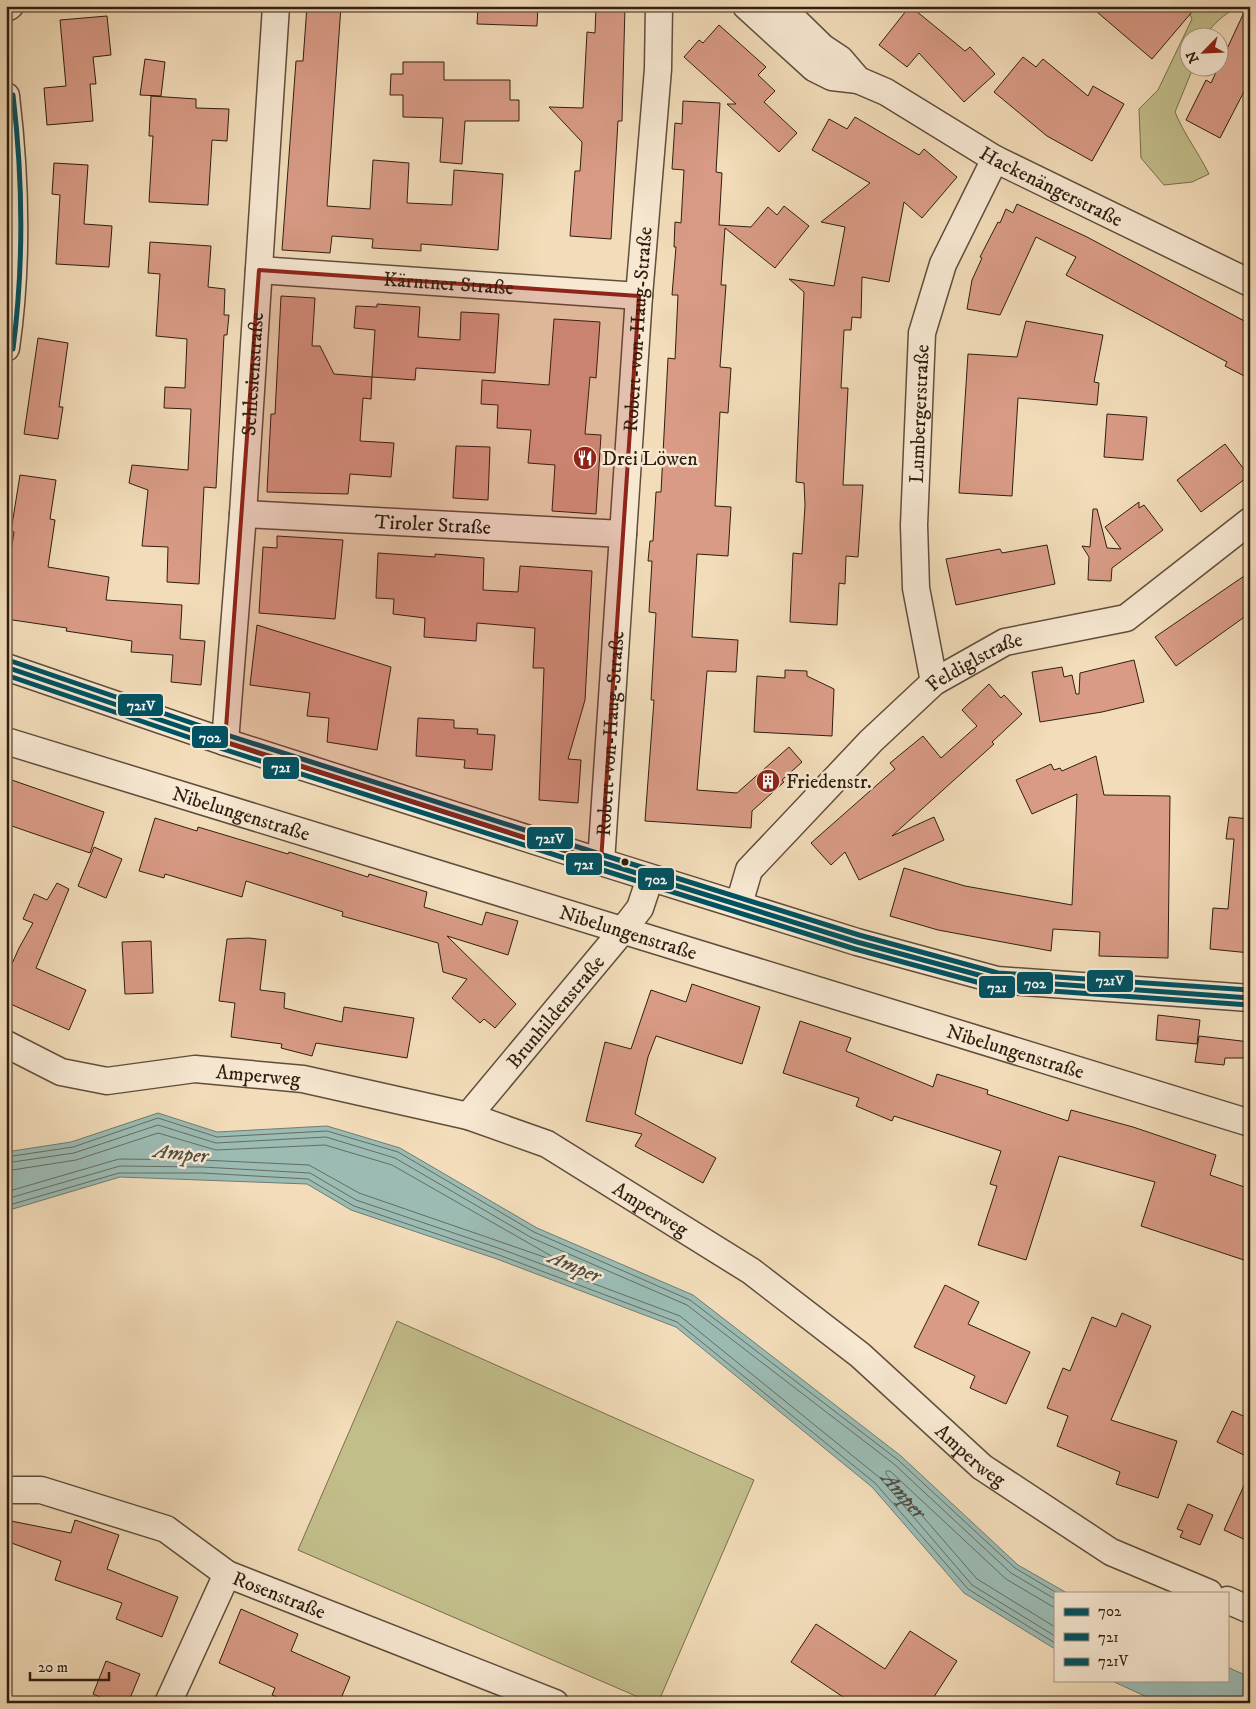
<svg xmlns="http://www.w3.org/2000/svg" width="1256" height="1709" viewBox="0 0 1256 1709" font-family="'IM FELL DW Pica',serif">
  <rect width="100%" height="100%" fill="#f2dcb9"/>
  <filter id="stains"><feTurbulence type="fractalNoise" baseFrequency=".004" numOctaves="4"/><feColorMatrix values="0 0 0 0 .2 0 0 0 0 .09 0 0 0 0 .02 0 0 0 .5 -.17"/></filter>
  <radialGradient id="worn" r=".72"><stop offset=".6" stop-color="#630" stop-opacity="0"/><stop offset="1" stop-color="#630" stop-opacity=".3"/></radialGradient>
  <path fill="#c2be8a" stroke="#796e4e" d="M1186 6H1250V7C1231 5 1214 23 1204 37L1188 38V68H1193L1175 112C1184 134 1198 152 1209 174L1192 182 1164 185 1141 158 1139 109 1158 90 1192 19Z
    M397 1321 754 1480 658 1703H652L298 1550Z"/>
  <path fill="#9bbbb3" stroke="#707c72" d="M158 1113 217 1132 327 1126 400 1148 537 1228 693 1295 901 1456 1018 1565 1067 1593H1055V1649L964 1593 872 1487 676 1327 497 1259 351 1210 307 1184 120 1177 6 1211V1152L71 1142Z
    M1227 1667 1250 1677V1703H1160L1110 1680H1227Z"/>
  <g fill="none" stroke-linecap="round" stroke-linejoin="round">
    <g stroke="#666c62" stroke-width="1">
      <path d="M6 1157 73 1147 158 1118 217 1137 327 1131 398 1152 534 1232 690 1300 898 1460 1015 1568 1057 1593"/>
      <path d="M6 1163 74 1153 158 1125 216 1143 326 1137 395 1158 532 1238 687 1305 894 1464 1011 1573 1055 1599"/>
      <path d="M6 1171 76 1160 158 1133 216 1150 325 1145 392 1165 553 1257 550 1259 359 1193 309 1165 202 1160 119 1159 6 1192"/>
      <path d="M6 1199 120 1166 202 1167 310 1173 356 1200 501 1249 680 1316 880 1478 972 1585 1055 1636"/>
      <path d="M6 1206 119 1173H202L308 1179 354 1206 499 1255 677 1322 875 1483 968 1589 1055 1643"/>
      <path id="s1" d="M1055 1608 1006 1579 890 1471H886V1474L977 1579 1055 1627"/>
    </g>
  </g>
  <path fill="#d99b86" stroke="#301e11" d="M307 6H341L327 206 370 209 373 160 409 163 407 203 452 205 454 170 503 174 498 250 421 244V251L372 248 373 239 332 236 330 253 282 250 296 61H303Z
    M478 6H538L537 26 477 24Z
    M596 6H625L622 121H618L611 239 570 236 575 171H580L582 142 549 107 583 108 587 32 595 33Z
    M910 6 965 51 970 47 995 74 964 102 919 53 907 67 879 45Z
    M1090 6H1197L1152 59Z
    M1247 6H1250V80L1220 138 1186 120 1206 80 1211 83Z
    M107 16 111 55 93 57 96 84H90L93 121 47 125 44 88 66 86 60 20Z
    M719 25 766 67 758 75 775 91 764 102 797 133 779 152 727 104H736L684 57 699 40 703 43Z
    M1023 57 1036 67 1043 59 1088 96 1093 86 1124 104 1092 161 1047 136 994 92Z
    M145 59 165 62 161 96 140 95Z
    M403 62H444V80H510V100H519V121H465L462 164 440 162 443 118 403 117V95H390L391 74H403Z
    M151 96 196 99V108L229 109 227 141 212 140 208 205 149 202 153 136H149Z
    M683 101 720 103 716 172 722 173 719 225 751 227 768 207 777 215 784 206 809 226 775 268 725 228 721 285H726L720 367 731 368 728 413 720 412 715 506 731 507 728 556 697 554 692 637 738 640 736 672 707 671 697 790 737 793 789 747 802 762 782 780 784 782 752 811 751 828 645 821 654 700H651L656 613 649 612 652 561H648L650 541H653L656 492H661L668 358 675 359 678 295H672L676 247H674L675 222 681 223 684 170 672 169 675 123 682 124Z
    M855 117 919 155 924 149 957 177 922 218 904 202 889 282 862 277 861 318 852 317 851 330H844L841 388H848L843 485H863L858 557 846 556 845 584 839 583 837 625 790 622 793 553 802 554 805 505 804 483 796 482 804 292 789 279 834 286 845 227 821 222 870 183 812 150 829 119 847 129Z
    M54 163 88 165 84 224 112 226 109 267 56 264 60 195 52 194Z
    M1017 204 1087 237 1250 324V379L1225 366 1227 362 1066 275 1076 257 1036 237 1000 315 967 309 972 280 982 258 980 257 998 222 1000 223 1006 209 1013 213Z
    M150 242 211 246 208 287 225 289 224 315H229L227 335H224L216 488 204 487 199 584 167 582 168 547 142 546 148 490 129 483 132 465 188 470 191 409 164 408 165 387 185 388 187 339 156 336 160 274 148 273Z
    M281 296 315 298 312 346H320L334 374 372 377 375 330 354 328 356 306 377 307V304L420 307 418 337 460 340 461 312 499 314 495 373 416 368 415 380 372 377 371 399 363 398 360 441 394 443 391 477 350 474 348 494 267 492 271 414H275Z
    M554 319 600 322 596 378 590 377 585 434 601 435 596 514 552 511 555 465 528 463 531 430 497 428 498 405 481 404 482 380 549 385Z
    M1026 321 1103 335 1094 382 1099 383 1097 405 1018 398 1012 496 959 493 968 354 1017 357Z
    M38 338 68 343 59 407H63L58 439 24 434Z
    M1107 414 1147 417 1143 460 1104 457Z
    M1225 444 1249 476 1201 512 1177 480Z
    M456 446 490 447 488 500 453 498Z
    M20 475 56 480 50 519 55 520 48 567 109 577 106 600 182 605 180 639 205 641 201 685 171 682 173 655 131 652 132 641 66 631 67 628 6 619V570H8L14 532 11 531Z
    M1139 502V508L1144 505 1163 530 1112 568 1111 581 1088 580 1089 557 1082 546 1090 547 1093 509H1097L1107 548 1121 549 1105 527Z
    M277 536 343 540 335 619 259 613 263 547 277 548Z
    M1047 545 1055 584 956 605 946 559 1000 549 1002 553Z
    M378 553 435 557V554L484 558 483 590 518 592 520 566 592 571 585 700 568 759 581 760 578 803 539 800 544 668H533L535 628 477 623 476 641 424 637 425 618 393 614 394 599 376 598Z
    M1250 572V613L1176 666 1155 637Z
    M257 625 391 667 377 750 327 742 329 718 307 716 310 693 250 685Z
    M1134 660 1144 702 1102 712 1040 722 1032 672 1062 667 1064 677 1072 675 1076 694H1079L1080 673Z
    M785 670 807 671V676L834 689 832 736 754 732 757 676 785 678Z
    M989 684 1001 698 1004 695 1022 714 992 742 994 744 892 836 934 817 944 840 859 880 845 852 831 865 811 843 895 769 890 763 923 736 941 758 977 726 962 710Z
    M418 718 454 720V728L478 729 477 734 495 735 492 770 464 768 465 760 416 756Z
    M1096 756 1104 795 1170 796 1168 958 1099 956 1100 932 1053 929 1051 951 938 930 890 916 904 868 965 886 1072 905 1077 794 1032 814 1016 780 1051 764 1054 770 1060 768 1062 771Z
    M6 778 104 812 90 853 6 824Z
    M1229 817 1250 819V953L1210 949 1213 908 1228 909 1234 839H1226Z
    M155 818 197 831 198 827 288 854 289 852 368 877 369 874 427 892 424 907 482 925 486 912 518 921 508 955 447 936 516 1004 495 1028 484 1019 480 1023 452 998 467 979 443 972 438 943 342 916 343 912 246 881 242 897 165 874 164 878 139 871Z
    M94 847 122 859 106 898 78 886Z
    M57 883 69 889 36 968 86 990 69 1030 6 1002V977L19 948 33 923 23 919 34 894 47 900Z
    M249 938 266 940 260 990 285 993 284 1008 342 1022 344 1007 414 1018 407 1058 316 1043 312 1056 281 1048 282 1044 231 1037 235 1003 219 1001 227 939Z
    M151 941 153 993 125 994 122 942Z
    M692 984 760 1007 742 1064 656 1036 648 1057 635 1114 716 1158 703 1183 635 1146 642 1134 586 1121 605 1042 631 1049 651 990 686 1002Z
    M1158 1015 1200 1020 1197 1044 1156 1040Z
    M800 1021 851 1038 846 1051 933 1087 937 1074 988 1090 987 1094 1068 1121 1071 1110 1133 1127 1216 1155 1210 1175 1250 1189V1262L1141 1226 1155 1182 1059 1156 1026 1260 978 1245 997 1186 990 1184 1001 1151 894 1116 892 1121 856 1106 859 1098 783 1073Z
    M1199 1036 1250 1042V1058H1225L1224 1065 1195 1062Z
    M945 1285 979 1302 968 1324 1030 1352 1006 1404 970 1388 975 1376 914 1347Z
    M1122 1313 1151 1326 1111 1420 1177 1441 1158 1498 1116 1484 1120 1472 1057 1446 1068 1416 1047 1408 1063 1368 1070 1371 1092 1317 1116 1327Z
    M1232 1411 1250 1419V1458L1217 1442Z
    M1250 1472V1542L1224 1530Z
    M1188 1504 1213 1515 1200 1545 1180 1537 1183 1531 1177 1529Z
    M6 1520 71 1533 75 1520 119 1535 107 1569 178 1597 162 1637 116 1619 122 1603 55 1580 61 1561 6 1541Z
    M241 1609 298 1634 291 1651 350 1677 339 1703H290L272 1695 275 1688 219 1663Z
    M816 1624 885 1669 910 1631 957 1661 930 1703H852L791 1662Z
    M106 1661 140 1674 128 1703H113L93 1694Z"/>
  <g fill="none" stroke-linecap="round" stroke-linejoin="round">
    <g stroke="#604e3b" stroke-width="29">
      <g id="street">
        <path d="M746 6 814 68 832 77 858 80"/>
        <path id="s2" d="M780 6 822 47 840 59 858 80 886 92 995 159 1250 283"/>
        <path d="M6 8 10 6"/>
        <path d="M6 96C16 180 18 265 6 348"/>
        <path id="s3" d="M259 270 639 296"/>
        <path id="s4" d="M243 514 623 534"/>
        <path d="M6 667 225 742 601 862 857 942 997 980 1250 998"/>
        <path id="s5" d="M934 682 916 588 914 525 922 333 943 264 995 159"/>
        <path id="s6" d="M6 741 1250 1123"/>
        <path id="s7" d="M225 742 243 514 276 6"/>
        <path id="s8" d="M601 862 639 296 658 69 659 6"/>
        <path id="s9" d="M739 904 749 870 871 741 934 682 1005 642 1126 618 1250 521"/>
        <path id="s10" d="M6 1044 61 1072 107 1081 195 1069 303 1079 468 1116 547 1144 751 1271 860 1355 982 1467 1111 1552 1209 1593"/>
        <path id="s11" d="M468 1116 623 930 640 908 650 878"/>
        <path id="s12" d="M6 1490H41L166 1529 227 1574 555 1703"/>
        <path d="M1227 1600 1250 1610"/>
        <path d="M168 1703 227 1574"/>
      </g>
    </g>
    <use href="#street" stroke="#f7e8d2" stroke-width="26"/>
    <g stroke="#f7e8d2" stroke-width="9">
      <path id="bus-1" d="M6 667 225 742 601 862 857 942 997 980 1250 998"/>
    </g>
    <g stroke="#f7e8d2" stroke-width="9">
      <path id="bus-2" d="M6 675 223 749 599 869 855 949 995 987 1249 1005"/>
    </g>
    <g stroke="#f7e8d2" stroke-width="9">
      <path id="bus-3" d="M13 349C24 264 23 180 13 95
        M8 660 227 735 603 855 859 935 998 973 1250 990"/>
    </g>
    <use href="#bus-1" stroke="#005262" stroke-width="5"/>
    <use href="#bus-2" stroke="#005262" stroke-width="5"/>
    <use href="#bus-3" stroke="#005262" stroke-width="5"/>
  </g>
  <path fill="#8f2418" fill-opacity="0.2" stroke="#8f2418" stroke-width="4" stroke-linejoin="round" d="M259 270 639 296 601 862 225 742Z"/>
  <defs>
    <g id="restaurant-disc" transform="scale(1.25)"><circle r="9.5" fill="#8f2418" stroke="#f7e8d2"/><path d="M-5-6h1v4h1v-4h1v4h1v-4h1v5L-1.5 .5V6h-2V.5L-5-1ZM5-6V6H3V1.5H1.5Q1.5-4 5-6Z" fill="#fff"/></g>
    <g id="building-disc" transform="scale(1.25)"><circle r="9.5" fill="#8f2418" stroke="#f7e8d2"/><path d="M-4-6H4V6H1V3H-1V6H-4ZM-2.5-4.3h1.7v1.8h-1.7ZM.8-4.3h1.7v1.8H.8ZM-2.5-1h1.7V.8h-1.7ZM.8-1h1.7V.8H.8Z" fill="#fff"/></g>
  </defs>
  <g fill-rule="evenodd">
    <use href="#restaurant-disc" x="585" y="458"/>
    <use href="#building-disc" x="768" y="781"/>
  </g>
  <circle fill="#301e11" stroke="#f7e8d2" stroke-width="2" cx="625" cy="862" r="4.5"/>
  <g text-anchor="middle" stroke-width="5" stroke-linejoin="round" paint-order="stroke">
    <g font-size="20" fill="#301e11" stroke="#f7e8d2">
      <text dy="7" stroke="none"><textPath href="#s2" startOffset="329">Hackenängerstraße</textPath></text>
      <text dy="7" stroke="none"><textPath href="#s3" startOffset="190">Kärntner Straße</textPath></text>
      <text dy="7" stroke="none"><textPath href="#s8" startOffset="534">Robert-von-Haug-Straße</textPath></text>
      <text dy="7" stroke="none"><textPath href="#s7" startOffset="369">Schlesienstraße</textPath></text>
      <text dy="7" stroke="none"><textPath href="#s5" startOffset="270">Lumbergerstraße</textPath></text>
      <text dy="7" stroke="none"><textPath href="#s4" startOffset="190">Tiroler Straße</textPath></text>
      <text dy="7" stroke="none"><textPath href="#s9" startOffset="345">Feldiglstraße</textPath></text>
      <text dy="7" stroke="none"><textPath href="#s8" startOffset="129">Robert-von-Haug-Straße</textPath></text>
      <text dy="7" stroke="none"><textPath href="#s6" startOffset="246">Nibelungenstraße</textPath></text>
      <text dy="7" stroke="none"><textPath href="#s6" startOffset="651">Nibelungenstraße</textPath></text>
      <text dy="7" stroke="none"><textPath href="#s11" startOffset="136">Brunhildenstraße</textPath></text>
      <text dy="7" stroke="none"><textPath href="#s6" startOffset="1056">Nibelungenstraße</textPath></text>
      <text dy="7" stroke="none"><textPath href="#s10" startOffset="261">Amperweg</textPath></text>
      <text dy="7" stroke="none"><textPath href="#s10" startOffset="681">Amperweg</textPath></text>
      <text dy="7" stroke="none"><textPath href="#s10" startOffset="1086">Amperweg</textPath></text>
      <text dy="7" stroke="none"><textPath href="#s12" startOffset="298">Rosenstraße</textPath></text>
    </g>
    <g font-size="20" fill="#301e11" stroke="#f7e8d2" text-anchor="start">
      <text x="602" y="465">Drei Löwen</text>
      <text x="786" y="788">Friedenstr.</text>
    </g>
    <g font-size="21" font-style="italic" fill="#504d42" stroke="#f7e8d2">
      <text transform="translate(181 1153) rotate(6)" y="7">Amper</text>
      <text transform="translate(575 1266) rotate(23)" y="7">Amper</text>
      <text dy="7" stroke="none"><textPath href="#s1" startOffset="250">Amper</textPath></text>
    </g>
  </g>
  <g stroke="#f7e8d2" stroke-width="2">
    <rect x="117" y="693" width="47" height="24" rx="5" fill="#005262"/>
    <rect x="191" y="725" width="38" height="24" rx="5" fill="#005262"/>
    <rect x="262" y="756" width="38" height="24" rx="5" fill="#005262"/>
    <rect x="526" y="826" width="48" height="24" rx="5" fill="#005262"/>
    <rect x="565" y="852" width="38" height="24" rx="5" fill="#005262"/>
    <rect x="637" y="867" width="38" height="24" rx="5" fill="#005262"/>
    <rect x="1086" y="969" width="48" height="24" rx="5" fill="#005262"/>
    <rect x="1016" y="971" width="38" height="24" rx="5" fill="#005262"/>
    <rect x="978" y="975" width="38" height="24" rx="5" fill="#005262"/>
  </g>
  <g font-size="14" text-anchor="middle" font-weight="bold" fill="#fff">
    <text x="141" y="710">721V</text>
    <text x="210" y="742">702</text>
    <text x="281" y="772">721</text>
    <text x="550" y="843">721V</text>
    <text x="584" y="869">721</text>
    <text x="656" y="884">702</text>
    <text x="1110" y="985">721V</text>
    <text x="1035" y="988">702</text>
    <text x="997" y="992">721</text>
  </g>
  <rect width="1256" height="1709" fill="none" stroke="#f2dcb9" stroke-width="25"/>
  <rect x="8" y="8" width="1241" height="1694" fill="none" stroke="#301e11" stroke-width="2.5"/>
  <rect x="12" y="12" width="1231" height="1684" fill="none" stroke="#301e11"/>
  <rect x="1054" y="1592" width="175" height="90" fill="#f7e8d2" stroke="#a79785"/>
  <rect x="1064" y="1608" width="25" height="8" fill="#005262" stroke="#a79785"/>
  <text x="1098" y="1616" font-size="15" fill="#301e11">702</text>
  <rect x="1064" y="1633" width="25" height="8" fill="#005262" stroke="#a79785"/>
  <text x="1098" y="1642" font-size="15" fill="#301e11">721</text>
  <rect x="1064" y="1658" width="25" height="8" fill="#005262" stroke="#a79785"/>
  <text x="1098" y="1666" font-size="15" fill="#301e11">721V</text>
  <g transform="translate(1204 52) rotate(246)"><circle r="24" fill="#f7e8d2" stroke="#a79785"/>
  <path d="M0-4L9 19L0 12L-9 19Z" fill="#8f2418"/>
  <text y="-8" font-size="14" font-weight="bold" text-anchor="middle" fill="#301e11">N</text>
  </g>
  <path d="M30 1672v8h79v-8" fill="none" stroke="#301e11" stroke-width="2.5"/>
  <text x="38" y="1672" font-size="15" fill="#301e11" stroke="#f7e8d2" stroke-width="4" paint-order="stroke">20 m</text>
  <rect width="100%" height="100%" filter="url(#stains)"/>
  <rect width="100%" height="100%" fill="url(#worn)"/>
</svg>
